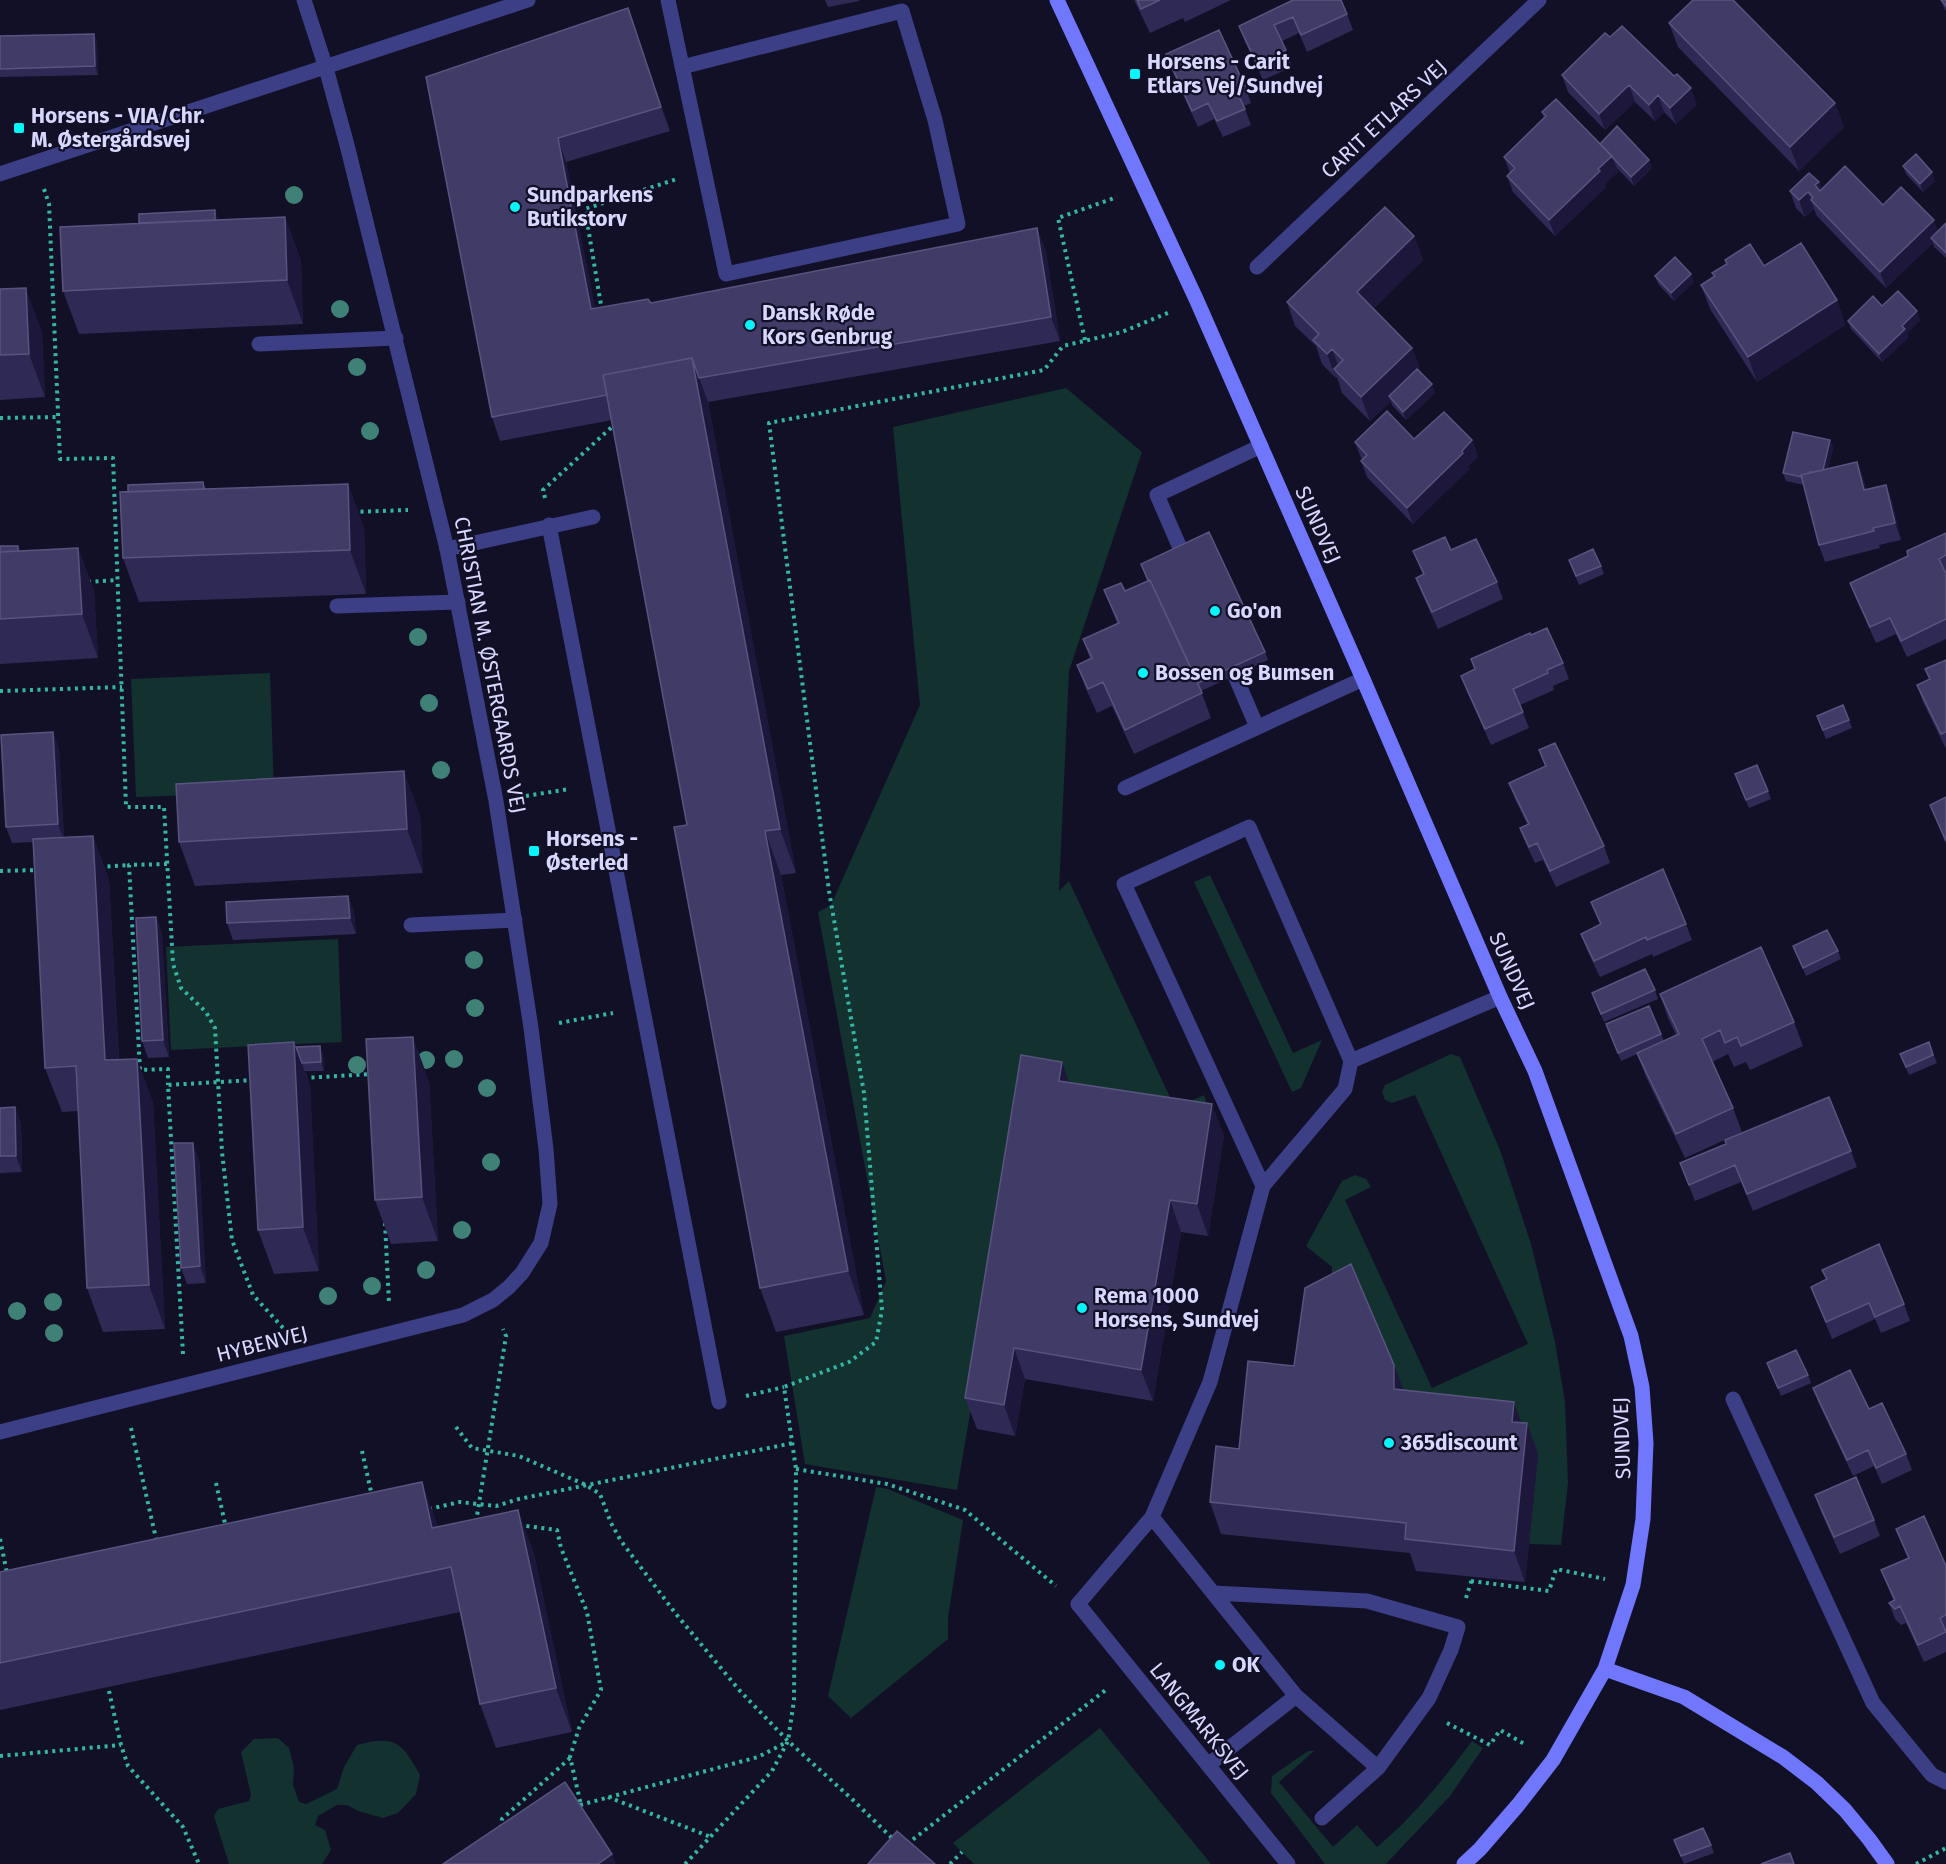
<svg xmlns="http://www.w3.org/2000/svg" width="1946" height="1864" viewBox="0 0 1946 1864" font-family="'Fira Sans',sans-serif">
  <rect width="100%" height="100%" fill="#121027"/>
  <path fill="#13312e" d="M1066 388 1142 452 1069 671 1059 891 1069 881 1175 1108 1204 1095 1211 1119 1026 1086 957 1490 805 1464 784 1336 870 1318 886 1281 818 912 831 905 920 705 893 427Z
    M270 673 274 792 136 797 131 679Z
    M1210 875 1293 1053 1322 1040 1301 1088 1292 1092 1194 882Z
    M338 939 342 1042 171 1050 166 947Z
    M1451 1054 1460 1057 1500 1150 1531 1244 1555 1342 1565 1402 1568 1483 1561 1545 1529 1544 1538 1455 1405 1420 1331 1311 1332 1267 1306 1246 1342 1181 1355 1175 1366 1179 1371 1187 1345 1200 1432 1388 1528 1344 1415 1095 1392 1103 1385 1100 1382 1092 1385 1085Z
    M876 1487 888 1489 963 1520 948 1618V1639L851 1718 828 1696Z
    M1100 1728 1211 1864H974L953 1843Z
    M278 1738 289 1748 294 1768 293 1785 299 1802 306 1804 337 1789 344 1767 357 1745C395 1735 402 1742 420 1775L416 1794 398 1813 383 1818 358 1811 347 1805H337L318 1816 315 1825 325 1830 331 1850 322 1864H229L214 1816 218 1809 249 1801 251 1795 241 1752 254 1739Z
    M1472 1741 1483 1748 1450 1796 1386 1864H1325L1271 1793 1272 1776 1308 1751H1314L1279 1782 1333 1847 1357 1825 1377 1847C1413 1817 1444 1779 1472 1741Z"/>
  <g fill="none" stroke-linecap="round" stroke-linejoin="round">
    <path stroke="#32b7a5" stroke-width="4" stroke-dasharray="3 4.5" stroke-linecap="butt" d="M44 189 49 204 60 459 113 458 126 807H164L173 964 181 988 206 1012 215 1028 222 1152 232 1240 253 1295 284 1329
      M602 311 585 209 677 179
      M1085 340 1058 218 1117 197
      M0 418 58 417
      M545 498 543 490 615 424
      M353 512 408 510
      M88 582 118 580
      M0 691 122 687
      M526 796 569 789
      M167 864 129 865 140 1070 168 1069V1085
      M100 867 129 865
      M0 871 39 870
      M559 1023 613 1013
      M304 1078 371 1074
      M385 1223 389 1303
      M183 1354 168 1085 254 1080
      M746 1396 784 1387
      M456 1427 472 1448 519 1456 586 1485 600 1494 611 1523 621 1541 676 1614 740 1691 788 1741 853 1800 894 1840
      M131 1428 157 1543
      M362 1451 372 1496
      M796 1469 887 1484 965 1510 1056 1586
      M216 1483 226 1528
      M429 1509 460 1502 496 1506 519 1499 793 1443
      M476 1522 506 1336 503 1329
      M519 1525 557 1530 561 1548 587 1612 601 1690 579 1728 570 1757 581 1805
      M0 1539 7 1573
      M1471 1581 1549 1591 1556 1569 1605 1579
      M1466 1598 1472 1579
      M109 1691 121 1745 128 1766 183 1827 199 1864
      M1447 1723 1490 1745 1500 1730 1526 1745
      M0 1756 121 1745
      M608 1797 711 1837
      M580 1805 758 1757 787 1742
      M501 1828 502 1819 570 1758
      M907 1844 1107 1689
      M685 1864 772 1771 788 1741 794 1700 796 1469 784 1387 849 1362 876 1342 882 1310 864 1093 829 891 769 423 1044 370 1063 346 1122 332 1170 312
      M950 1864 962 1852
      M1916 1864 1946 1848"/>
    <path stroke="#3c3f85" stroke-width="15" d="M668 0 726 274 958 224 935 120 902 11 682 67
      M259 344 396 338
      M549 525 719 1402
      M447 549 593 517
      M1187 564 1157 495 1261 446
      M337 606 458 602
      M1227 657 1257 727
      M1125 788 1363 679
      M411 925 515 920
      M1263 1186 1124 884 1249 827 1351 1061
      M1733 1399 1873 1703 1932 1775 1946 1782
      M1152 1517 1296 1696 1378 1768
      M1213 1593 1367 1601 1458 1627 1451 1650 1429 1698 1378 1768 1322 1818
      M1078 1604 1152 1517 1210 1382 1263 1186 1345 1089 1351 1061 1500 997
      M1208 1765 1296 1696"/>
    <path stroke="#3c3f85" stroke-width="15" d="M0 174 528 0
      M1257 267 1539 0
      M0 1432 463 1315 493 1300 509 1287 522 1273 541 1243 550 1204 546 1149 531 1028 496 801 447 549 347 145 326 68 304 0
      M1078 1604 1288 1864"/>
    <path stroke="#7077fc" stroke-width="15" d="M1057 0 1197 301 1363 679 1500 997 1535 1071 1631 1336 1642 1387 1646 1443 1643 1519 1633 1585 1605 1669 1553 1760 1518 1805 1480 1849 1464 1864
      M1605 1669 1684 1697 1783 1757 1817 1783 1845 1810 1869 1839 1887 1864"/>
  </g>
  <g fill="#3f8176">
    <circle cx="294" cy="195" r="9"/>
    <circle cx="340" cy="309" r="9"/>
    <circle cx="357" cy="367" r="9"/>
    <circle cx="370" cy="431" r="9"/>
    <circle cx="418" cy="637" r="9"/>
    <circle cx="429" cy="703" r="9"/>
    <circle cx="441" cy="770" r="9"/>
    <circle cx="474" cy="960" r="9"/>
    <circle cx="475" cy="1008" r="9"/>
    <circle cx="454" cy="1059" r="9"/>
    <circle cx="426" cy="1060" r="9"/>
    <circle cx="357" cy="1065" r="9"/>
    <circle cx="487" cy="1088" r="9"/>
    <circle cx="491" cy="1162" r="9"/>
    <circle cx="462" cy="1230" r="9"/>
    <circle cx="426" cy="1270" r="9"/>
    <circle cx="372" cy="1286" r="9"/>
    <circle cx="328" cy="1296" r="9"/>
    <circle cx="53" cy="1302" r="9"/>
    <circle cx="17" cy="1311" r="9"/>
    <circle cx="54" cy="1333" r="9"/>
  </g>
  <path fill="#2f2955" d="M825 0H859V1L828 7Z
    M1134 0H1231L1185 22 1183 18 1150 33Z
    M1293 0 1347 14 1353 30 1307 52 1299 33 1282 41 1292 67 1263 80 1245 42 1239 26Z
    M1941 0H1946V11L1944 8Z
    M628 8 670 131 566 162 595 308 651 303 1037 228 1046 252 1060 341 708 402 796 873 781 875 864 1315 776 1332 760 1288 687 825 612 420 500 441 492 417 426 77Z
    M1669 23 1835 103 1844 127 1799 171 1678 47Z
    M94 34 97 42 98 75 0 77V36Z
    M1610 37 1697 104 1676 124 1664 112 1655 121 1635 102 1605 130 1568 92 1562 75Z
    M1166 54 1245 86 1251 103 1244 106 1251 125 1223 137 1214 119 1198 127 1172 71Z
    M1542 112 1600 144 1649 160 1652 168 1634 186 1616 167 1618 172 1605 184 1606 187 1555 236 1513 192 1507 176 1510 173 1504 157 1544 118Z
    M1903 166 1935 181 1923 192 1906 174Z
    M1819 182 1822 189 1883 205 1938 231 1946 224V258L1934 247 1933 243 1886 288 1817 216 1814 209 1805 217 1796 208 1790 191Z
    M285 217 301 261 303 324 79 334 63 291 139 223 218 218V220Z
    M1414 236 1423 260 1374 308 1412 348 1421 372 1435 393 1406 420 1392 405 1391 401 1370 421 1342 393 1337 377 1336 378 1322 364 1316 346 1295 326 1287 302Z
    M1725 260 1764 266 1837 300 1845 325 1757 382 1710 309 1701 285 1714 277 1712 273 1726 264Z
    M1655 276 1694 282 1674 301 1658 284Z
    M0 289 42 332 45 397 0 400Z
    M1882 306 1920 320 1907 333 1908 338 1882 362 1851 329 1848 321Z
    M1414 439 1472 440 1478 457 1468 466 1469 469 1413 524 1367 477 1361 461 1363 460 1361 458 1355 442Z
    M1830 440 1833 448 1828 469 1857 462 1863 478 1866 489 1886 485 1892 501 1901 540 1879 545 1880 548 1825 562 1819 545 1804 485 1786 481 1783 473Z
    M203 482 206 489 348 484 364 528 366 594 139 602 123 558 128 492Z
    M1946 533V639L1907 657 1896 634 1876 643 1856 599 1850 583 1908 556Z
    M0 546H18L20 551 78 548 94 591 98 658 0 664Z
    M1451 550 1497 582 1503 599 1438 629 1422 594 1416 578 1423 575 1413 551Z
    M1569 560 1601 566 1604 574 1579 585Z
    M1141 564 1265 652 1268 660 1201 691 1211 718 1134 754 1112 706 1097 713 1086 689 1077 665 1090 659 1083 639 1117 623 1104 590 1125 591 1147 581Z
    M1531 635 1563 663 1569 679 1553 686 1554 690 1520 705 1529 728 1491 745 1467 692 1461 676 1475 669Z
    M1946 660V749L1923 702 1917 685 1929 680 1925 669Z
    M1817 716 1849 720 1852 728 1826 739Z
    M53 732 59 749 64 837 93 836 109 880 119 1060 137 1059 153 1103 165 1329 103 1332 87 1288 78 1111 62 1112 45 1068 33 842 12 843 6 827Z
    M1539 750 1604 846 1610 863 1556 887 1543 860 1535 863 1526 844 1520 828 1527 824 1515 799 1509 783 1545 767Z
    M1738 782 1768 791 1771 799 1749 808Z
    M1946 797V844L1930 805Z
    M420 815 423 873 195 886 179 842Z
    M348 896 354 913 356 934 233 940 227 923Z
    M1591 902 1686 924 1692 940 1653 957 1652 954 1600 977 1587 950 1581 934 1600 925Z
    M156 917 162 934 169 1057 148 1058 142 1041Z
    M1793 946 1838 951 1841 959 1806 976Z
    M1655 990 1658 999 1604 1022 1592 993Z
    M1660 994 1794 1022 1803 1046 1750 1070 1746 1062 1734 1067 1728 1054 1712 1062 1733 1108 1742 1132 1685 1158 1646 1077 1637 1054 1621 1061 1606 1024 1661 1034 1664 1041 1676 1035 1668 1018Z
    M294 1042 296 1047 320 1046 323 1054 324 1071H305L310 1086 319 1271 274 1274 258 1230Z
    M1929 1042 1937 1063 1909 1075 1900 1054Z
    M1062 1062 1069 1083 1224 1135 1208 1236 1181 1232 1153 1401 1025 1379 1015 1436 977 1429 965 1398Z
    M429 1081 438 1241 391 1244 375 1200Z
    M15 1107 21 1124 22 1172 0 1173V1108Z
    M1851 1151 1857 1167 1753 1211 1741 1182 1695 1201 1680 1163Z
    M199 1159 206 1283 187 1284 181 1268Z
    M1822 1270 1904 1304 1910 1321 1881 1333 1875 1319 1832 1339 1811 1287 1826 1280Z
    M1767 1363 1808 1375 1811 1383 1781 1396Z
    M1394 1365 1403 1390 1522 1422 1527 1423 1538 1454 1525 1582 1416 1571 1410 1553 1221 1534 1210 1502 1239 1449 1294 1366Z
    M1813 1388 1869 1409 1906 1454 1912 1470 1882 1484 1874 1466 1853 1476 1819 1404Z
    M1815 1495 1874 1520 1880 1536 1840 1554 1821 1512Z
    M518 1510 534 1554 572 1732 496 1748 480 1704 460 1612 0 1710V1572L438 1527Z
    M1896 1529 1946 1566V1652L1924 1662 1906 1623 1901 1625 1895 1619 1889 1603 1893 1600 1881 1570 1908 1559Z
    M1674 1840 1711 1845 1714 1853 1684 1864Z"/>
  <path fill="#1c173b" d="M628 8 637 32 670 131 661 107Z
    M94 34 97 42 98 75 95 66Z
    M1629 85 1635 102 1605 130 1599 114Z
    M1691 88 1697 104 1676 124 1670 108Z
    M1658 95 1664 112 1655 121 1649 105Z
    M1835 103 1844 127 1799 171 1790 147Z
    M558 138 566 162 600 333 591 309Z
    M1612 156 1618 172 1605 184 1606 187 1555 236 1549 220 1598 169Z
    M1649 160 1652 168 1634 186 1631 177Z
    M1932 172 1935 181 1923 192 1920 184Z
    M1819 182 1825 198 1815 185Z
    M1808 192 1814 209 1805 217 1799 200Z
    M215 210 218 218 219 240 216 232Z
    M285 217 301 261 303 324 287 280Z
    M1934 220 1940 236 1931 238 1933 243 1886 288 1880 272Z
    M1037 228 1046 252 1060 341 1051 317Z
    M1414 236 1423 260 1366 316 1357 292Z
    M1691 274 1694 282 1674 301 1671 293Z
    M26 288 42 332 45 397 29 354Z
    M1837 300 1845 325 1757 382 1748 357Z
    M1917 311 1920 320 1907 333 1908 338 1882 362 1879 354 1902 326Z
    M1412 348 1421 372 1392 400 1389 396 1391 401 1370 421 1361 397Z
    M1332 349 1341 373 1334 369 1336 378 1327 354Z
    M692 358 708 402 796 873 780 829Z
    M1432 384 1435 393 1406 420 1403 412Z
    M1472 440 1478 457 1468 466 1469 469 1413 524 1407 508Z
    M1830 440 1833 448 1825 482 1822 474Z
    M1857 462 1863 478 1870 506 1864 490Z
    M348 484 364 528 366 594 350 550Z
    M1886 485 1892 501 1901 540 1895 523Z
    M78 548 94 591 98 658 82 614Z
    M53 732 59 749 64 840 58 824Z
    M404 771 420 815 423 873 407 829Z
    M765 831 781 875 864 1315 848 1271Z
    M93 836 109 880 121 1104 105 1060Z
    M348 896 354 913 356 934 350 918Z
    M156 917 162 934 169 1057 163 1040Z
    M413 1037 429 1081 438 1241 422 1197Z
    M294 1042 310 1086 319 1271 303 1227Z
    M320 1046 323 1054 324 1071 321 1062Z
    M137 1059 153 1103 165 1329 149 1285Z
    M1062 1062 1073 1094 1059 1081Z
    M1212 1104 1224 1135 1208 1236 1197 1204Z
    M15 1107 21 1124 22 1172 16 1156Z
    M193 1143 199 1159 206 1283 200 1266Z
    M1170 1200 1181 1232 1153 1401 1141 1370Z
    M1014 1348 1025 1379 1015 1436 1004 1405Z
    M1394 1365 1406 1396 1394 1389Z
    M1514 1402 1525 1433 1512 1422Z
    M1527 1423 1538 1454 1525 1582 1514 1551Z
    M422 1482 438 1526 432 1528Z
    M518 1510 534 1554 572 1732 556 1688Z
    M612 1854 616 1864H598Z"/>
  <path fill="#413c67" stroke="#59547f" stroke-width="1.5" d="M1137 0H1160L1141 9Z
    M1293 0H1341L1347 14 1301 35 1293 17 1274 25 1286 50 1257 64 1239 26Z
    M1693 0H1733L1835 103 1790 147 1669 23Z
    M1941 0H1946V6Z
    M628 8 661 107 558 138 591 309 648 299 651 303 1037 228 1051 317 699 378 692 358 603 375 607 395 492 417 426 77Z
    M1622 26 1674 76 1677 74 1691 88 1670 108 1658 95 1649 105 1629 85 1599 114 1562 75 1605 33 1610 37Z
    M1219 30 1245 86 1236 90 1245 109 1217 121 1208 103 1192 111 1166 54Z
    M94 34 95 66 0 69V36Z
    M1556 99 1612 156 1598 169 1600 171 1549 220 1507 176 1515 168 1504 157 1546 116 1542 112Z
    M1617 126 1649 160 1631 177 1600 144Z
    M1916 154 1932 172 1920 184 1903 166Z
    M1845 166 1883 205 1901 187 1934 220 1880 272 1811 200 1813 197 1808 192 1799 200 1790 191 1809 173 1819 182 1815 185 1820 191Z
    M1385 207 1414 236 1357 292 1412 348 1361 397 1334 369 1343 360 1332 349 1327 354 1313 340 1319 334 1287 302Z
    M215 210V220L139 223V214Z
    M285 217 287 280 63 291 60 227Z
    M1946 223V253L1931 238Z
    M1801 243 1837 300 1748 357 1701 285 1715 276 1712 273 1727 264 1725 260 1750 244 1764 266Z
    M1675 257 1691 274 1671 293 1655 276Z
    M26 288 29 354 0 355V289Z
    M1898 291 1917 311 1902 326 1905 329 1879 354 1848 321 1873 296 1882 306Z
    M692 358 780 829 765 831 848 1271 760 1288 674 827 687 825 603 375Z
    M1417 369 1432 384 1403 412 1389 396Z
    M1387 411 1414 439 1444 412 1472 440 1462 451 1463 453 1407 508 1361 461 1367 455 1355 442Z
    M1793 432 1830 440 1823 470 1814 472H1810V473L1801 475 1802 477 1783 473Z
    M1857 462 1864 490 1886 485 1895 523 1873 528 1874 531 1819 545 1801 475Z
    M203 482 204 489 128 492V485Z
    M348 484 350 550 123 558 120 492Z
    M1209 532 1265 652 1198 683 1150 580H1148L1141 564Z
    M1946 533V555L1939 559 1946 574V619L1901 641 1890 618 1870 627 1850 583 1908 556 1907 551Z
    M1445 537 1451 550 1476 539 1497 582 1432 612 1416 578 1424 574 1413 551Z
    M0 546H18V551L0 552Z
    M78 548 82 614 0 619V552Z
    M1593 549 1601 566 1576 576 1569 560Z
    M1150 580 1202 693 1125 730 1103 682 1088 689 1077 665 1092 658 1083 639 1119 623 1104 590 1121 583 1125 591Z
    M1547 628 1563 663 1547 670 1548 673 1513 689 1523 712 1485 729 1461 676 1475 669 1471 659 1530 633 1531 635Z
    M1946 660V732L1941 734 1917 685 1930 679 1925 669Z
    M1843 705 1849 720 1823 730 1817 716Z
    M53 732 58 824 6 827 1 735Z
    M1555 743 1604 846 1550 871 1537 843 1529 847 1520 828 1529 824 1509 783 1546 766 1539 750Z
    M1757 765 1768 791 1746 800 1735 774Z
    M404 771 407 829 179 842 176 784Z
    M1946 797V841L1930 805Z
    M93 836 105 1060 137 1059 149 1285 87 1288 76 1066 45 1068 33 839Z
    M1663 869 1686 924 1647 940 1646 937 1594 961 1581 934 1601 924 1591 902Z
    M348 896 350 918 227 923 226 902Z
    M156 917 163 1040 142 1041 136 918Z
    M1827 930 1838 951 1803 968 1793 946Z
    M1761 947 1794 1022 1741 1046 1737 1037 1725 1043 1720 1030 1702 1039 1733 1108 1676 1134 1637 1053 1679 1034 1660 994Z
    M1645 969 1655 990 1601 1014 1592 993Z
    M1649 1006 1661 1034 1618 1053 1606 1024Z
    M413 1037 422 1197 375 1200 366 1039Z
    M294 1042 303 1227 258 1230 248 1045Z
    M1929 1042 1933 1055 1906 1067 1900 1054Z
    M320 1046 321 1062 302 1063 296 1047Z
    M1021 1055 1062 1062 1059 1081 1212 1104 1197 1204 1170 1200 1141 1370 1014 1348 1004 1405 965 1398Z
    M1829 1097 1851 1151 1747 1194 1735 1165 1689 1185 1680 1163 1726 1144 1725 1140Z
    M15 1107 16 1156H0V1108Z
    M174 1143H193L200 1266 181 1268Z
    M1879 1244 1904 1304 1875 1317 1869 1303 1826 1322 1811 1287 1827 1279 1822 1270Z
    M1351 1264 1394 1365V1389L1514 1402 1512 1422 1527 1423 1514 1551 1405 1539 1406 1523 1210 1502 1216 1446 1239 1449 1248 1361 1294 1366 1305 1288Z
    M1796 1350 1808 1375 1778 1388 1767 1363Z
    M1850 1370 1869 1409 1882 1403 1906 1454 1876 1468 1868 1450 1847 1460 1813 1388Z
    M1856 1477 1874 1520 1834 1537 1815 1495Z
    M422 1482 432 1528 518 1510 556 1688 480 1704 451 1567 0 1663V1572Z
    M1924 1516 1946 1566V1615L1940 1618 1946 1632 1918 1645 1900 1606 1895 1609 1889 1603 1895 1600 1881 1570 1909 1558 1896 1529Z
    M565 1782 612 1854 598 1864H443Z
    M1703 1828 1711 1845 1681 1856 1674 1840Z
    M897 1831 935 1864H868Z
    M1790 1853 1794 1864H1761Z"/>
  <g fill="#07f4fa" stroke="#121027" stroke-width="2">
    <rect x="1129" y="68" width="12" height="12" rx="3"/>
    <rect x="13" y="122" width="12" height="12" rx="3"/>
    <circle cx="515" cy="207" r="6"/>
    <circle cx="750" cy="325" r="6"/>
    <circle cx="1215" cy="611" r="6"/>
    <circle cx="1143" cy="673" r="6"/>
    <rect x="528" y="845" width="12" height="12" rx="3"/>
    <circle cx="1082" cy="1308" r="6"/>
    <circle cx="1389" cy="1443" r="6"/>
    <circle cx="1220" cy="1665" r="6"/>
  </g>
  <g text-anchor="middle" stroke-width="4.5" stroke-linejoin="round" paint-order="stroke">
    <g font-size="21" font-weight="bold" fill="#d8d7fe" stroke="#121027" text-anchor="start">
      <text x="1147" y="69">Horsens - Carit<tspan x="1147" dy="24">Etlars Vej/Sundvej</tspan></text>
      <text x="31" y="123">Horsens - VIA/Chr.<tspan x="31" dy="24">M. Østergårdsvej</tspan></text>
      <text x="527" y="202">Sundparkens<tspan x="527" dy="24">Butikstorv</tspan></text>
      <text x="762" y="320">Dansk Røde<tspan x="762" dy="24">Kors Genbrug</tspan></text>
      <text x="1227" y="618">Go'on</text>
      <text x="1155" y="680">Bossen og Bumsen</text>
      <text x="546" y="846">Horsens -<tspan x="546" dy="24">Østerled</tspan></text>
      <text x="1094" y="1303">Rema 1000<tspan x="1094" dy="24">Horsens, Sundvej</tspan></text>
      <text x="1401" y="1450">365discount</text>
      <text x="1232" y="1672">OK</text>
    </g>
    <g font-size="21" fill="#d8d7fe" stroke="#121027">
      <text transform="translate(1384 119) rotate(-43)" y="7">CARIT ETLARS VEJ</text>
      <text transform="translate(1318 525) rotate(66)" y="7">SUNDVEJ</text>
      <text transform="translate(490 665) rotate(79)" y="7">CHRISTIAN M. ØSTERGAARDS VEJ</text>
      <text transform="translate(1512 971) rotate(66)" y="7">SUNDVEJ</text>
      <text transform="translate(262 1344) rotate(-14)" y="7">HYBENVEJ</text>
      <text transform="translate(1622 1438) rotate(-92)" y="7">SUNDVEJ</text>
      <text transform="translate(1199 1721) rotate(51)" y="7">LANGMARKSVEJ</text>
    </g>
  </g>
</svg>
